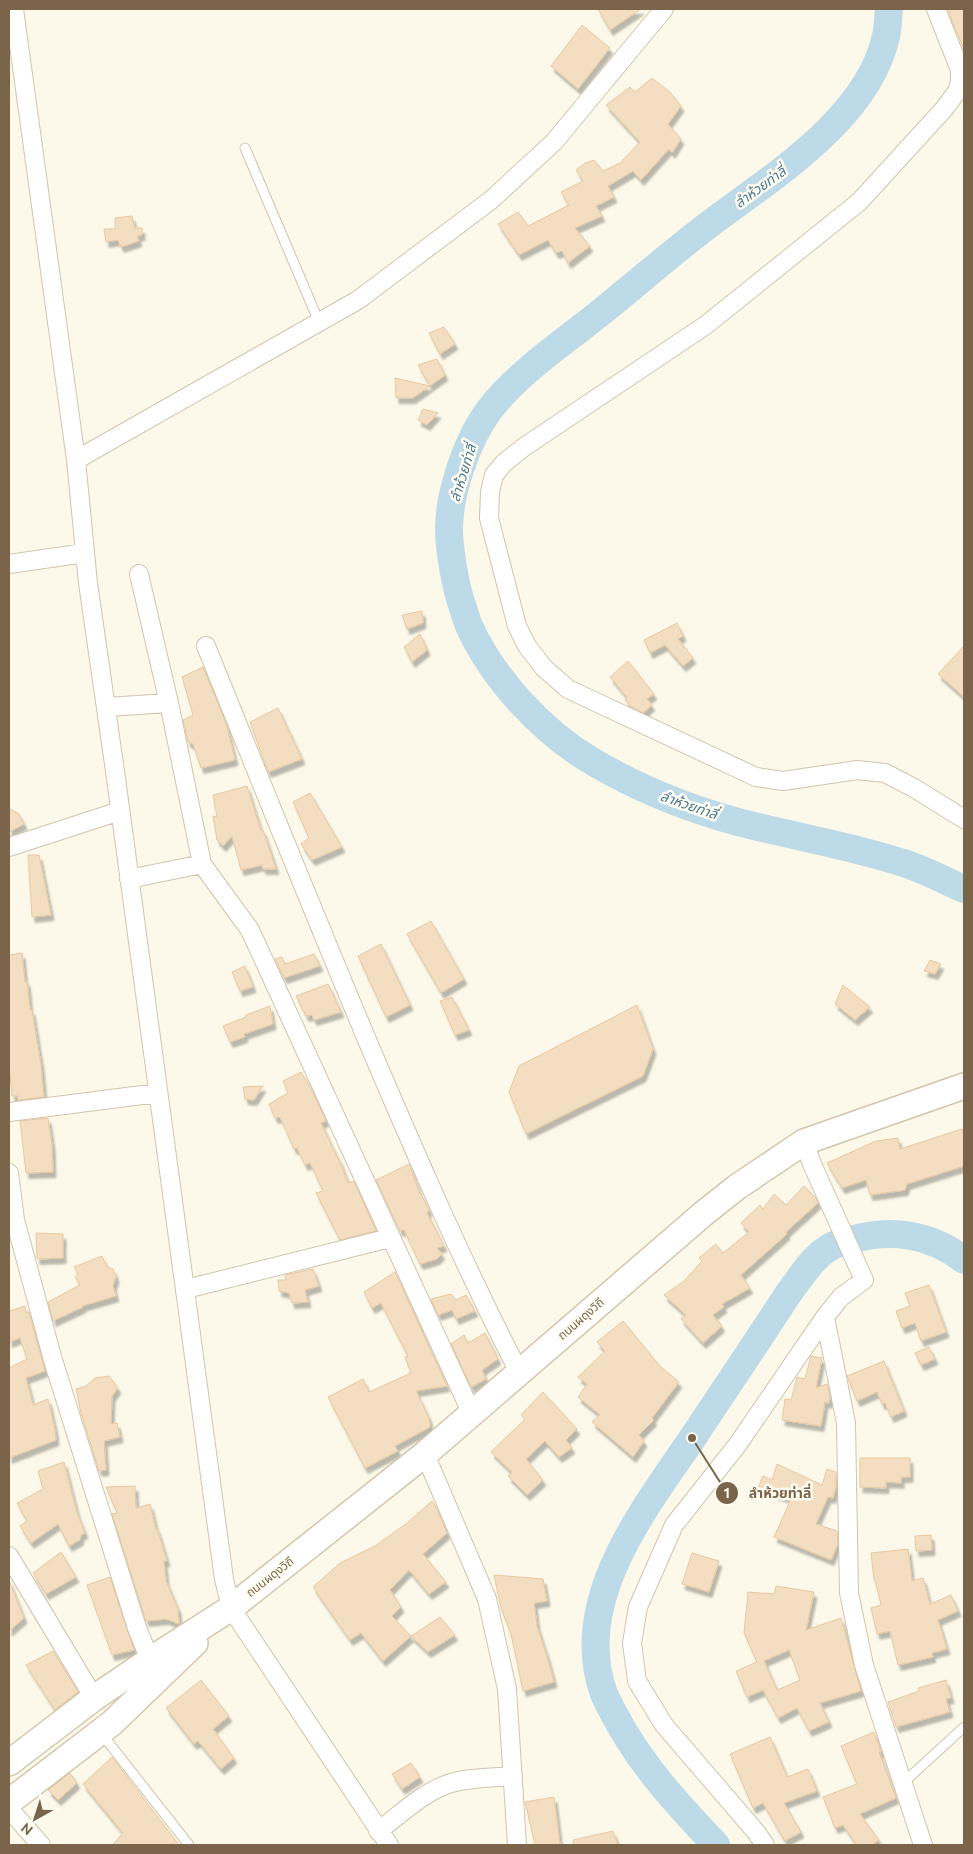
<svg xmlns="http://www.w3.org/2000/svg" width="973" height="1854" viewBox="0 0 973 1854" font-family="Ubuntu,'Noto Sans Thai',sans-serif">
  <defs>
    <filter id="shadow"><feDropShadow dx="3" dy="5.5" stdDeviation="1" flood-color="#0004"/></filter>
  </defs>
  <rect width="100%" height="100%" fill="#fdf9ea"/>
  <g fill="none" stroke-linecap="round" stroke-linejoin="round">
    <path stroke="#bddae9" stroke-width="28" d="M889 9C888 18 888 28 886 36 869 115 780 172 719 217 678 247 640 281 600 313 563 343 520 371 490 409 467 439 448 495 449 533 450 553 455 583 461 602 464 610 466 620 470 628 494 680 542 731 590 760 637 788 686 808 738 822 792 836 847 845 900 862 922 868 943 880 964 889
      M716 1845C678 1805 640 1764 614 1714 611 1708 607 1701 604 1694 570 1601 645 1508 694 1436 725 1389 757 1342 788 1294 801 1277 813 1256 832 1246 837 1243 845 1242 851 1240 891 1228 931 1234 964 1260"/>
  </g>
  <path fill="#f4dec1" stroke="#e7c8a0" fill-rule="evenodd" filter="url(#shadow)" d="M598 9H641L610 30Z
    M948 9H964V49L954 26Z
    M582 25 610 48 578 89 551 66Z
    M652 78 671 93 681 106 668 124 681 139 672 153 669 149 641 180 633 171 608 186 614 197 596 206 602 216 575 228 590 246 568 263 562 251 556 253 548 240 519 255 498 224 518 212 528 226 569 205 561 192 583 181 576 170 585 163 594 160 603 171 620 163 640 142 606 105 630 87 635 92Z
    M132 216 135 228H142V235L137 236 139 241 121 247 118 240 106 242 104 229H115V218Z
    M444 327 455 344 440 354 429 333Z
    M437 359 445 375 413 398H396L395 378 430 386 418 365Z
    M423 409 438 413 427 425 418 420Z
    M422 611 423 623 407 629 402 615Z
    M677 623 683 636 678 639 693 658 683 666 665 645 650 653 644 640Z
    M420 634 427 650 412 662 404 647Z
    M964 646V697L938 674Z
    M628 661 654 694 647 699 652 705 643 713 630 706 625 700 627 697 610 677Z
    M203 667 226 723 235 760 201 768 193 744 188 742 183 720 193 715 182 677Z
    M278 708 302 759 268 772 250 722Z
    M247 786 261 831 263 830 276 869H263L262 865 241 870 232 836 223 846 217 840 213 816 217 817 213 795Z
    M310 793 342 847 312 860 301 844 309 838 293 802Z
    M9 808 19 814 24 824 9 832Z
    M28 855H39L51 915 32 917Z
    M431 921 464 979 441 993 407 934Z
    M381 944 410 1005 386 1017 358 956Z
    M22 953 25 982 27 981 30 1010H32L41 1065 44 1097 18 1100V1096H12L9 1063V955Z
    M314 954 320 966 284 978 275 959 282 957 285 964Z
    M930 960 941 964 935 974 924 971Z
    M245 966 253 987 240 991 232 972Z
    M328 984 341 1012 314 1020 312 1015 306 1016 296 996Z
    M843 985 870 1007 855 1020 835 1004Z
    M452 997 469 1030 455 1035 440 1001Z
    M637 1005 653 1049 643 1076 526 1134 509 1092 519 1066Z
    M270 1006 273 1024 244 1034 245 1037 230 1042 223 1026 246 1017V1015Z
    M301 1072 310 1087 326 1121 321 1123 338 1159H339L348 1183 354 1181 376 1231 340 1240 316 1193 323 1191 310 1163 305 1165 297 1148 294 1149 280 1117 275 1118 269 1104 288 1093 283 1081Z
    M263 1086 254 1100 245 1099 243 1087Z
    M48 1118 52 1145 53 1172 26 1173 20 1121Z
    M962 1129 964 1137V1166L907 1184 905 1190 870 1195 866 1180 842 1188 827 1163 876 1141 898 1138 900 1149Z
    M409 1164 420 1194H421L429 1210 427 1213 444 1246 437 1248 442 1254 437 1259 420 1264 404 1230 400 1231 376 1180Z
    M804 1186 816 1198 818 1203 786 1232 787 1234 741 1275 750 1288 722 1304 724 1307 713 1315 722 1326 703 1343 681 1319 686 1315 664 1295 684 1281 702 1261 699 1258 716 1244 723 1253 749 1232 741 1223 760 1205 763 1209 774 1194 786 1205Z
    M36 1233 63 1234V1258L37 1259Z
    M102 1256 107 1267 113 1269 116 1277 113 1286 116 1296 82 1306 83 1307 53 1321 48 1302 80 1285 75 1277 78 1274 74 1267Z
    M313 1269 319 1286 305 1290 308 1302 292 1303 289 1293 279 1291 278 1280H286L285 1275Z
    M395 1272 447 1386 416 1391 429 1418 430 1427 395 1446 398 1451 365 1468 328 1397 363 1379 369 1392 411 1373 405 1357 408 1356 381 1303 372 1308 364 1292Z
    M929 1285 946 1332 921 1341 915 1323 902 1328 896 1311 910 1306 905 1293Z
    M451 1294 456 1300 466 1295 475 1311 456 1319 452 1310 438 1315 431 1299Z
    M25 1306 26 1313 29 1312 45 1371 26 1378 33 1405 48 1399 55 1430 56 1440 9 1458V1368L27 1359 20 1338 9 1342V1311Z
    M623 1321 660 1366 679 1382 652 1418 654 1420 639 1435 644 1441 633 1457 592 1422 600 1415 578 1397 587 1384 578 1377 605 1351 597 1342Z
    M485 1333 498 1359 482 1370 486 1379 471 1387 451 1344 464 1335 468 1343Z
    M929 1347 935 1359 921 1365 915 1353Z
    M811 1356 822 1358 816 1388 827 1384 830 1397 829 1403 825 1402 821 1426 782 1420 785 1399 791 1400 797 1377 805 1379Z
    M884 1361 904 1411 891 1417 885 1403 882 1404 877 1392 857 1401 847 1376Z
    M109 1376 118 1388 112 1396 111 1424 117 1423 120 1437 104 1441 106 1470 99 1471 81 1413 76 1389 86 1386 95 1378Z
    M543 1392 577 1429 566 1440 572 1448 559 1457 545 1441 526 1459 543 1480 527 1495 508 1476 512 1472 491 1452 525 1419 521 1415Z
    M860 1458H910V1477H901V1483L886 1482V1488L860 1487Z
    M64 1462 77 1513 85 1533 81 1535 80 1540 69 1546 58 1524 31 1543 20 1526 27 1521 17 1503 43 1489 38 1471Z
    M777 1464 822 1485 827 1469 836 1472V1487L833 1498 828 1497 816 1524 837 1531 838 1544 831 1560 774 1537 791 1499 758 1488 763 1476 772 1480Z
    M135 1486 136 1508 150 1504 156 1529 157 1528 167 1561H164L166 1581 178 1609 179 1624 166 1619 146 1621 112 1514 117 1513 106 1487Z
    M432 1501 435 1505 447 1533 423 1554 446 1582 429 1594 409 1570 390 1590 401 1607 392 1616 411 1636 383 1661 361 1633 350 1640 313 1587 340 1563 375 1546 407 1523Z
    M931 1535 932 1550 916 1551 915 1536Z
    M908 1549 912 1581 923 1578 930 1604 951 1595 958 1611 938 1620 947 1649 932 1653 933 1657 898 1665 890 1631 877 1634 871 1608 881 1605 875 1580H874L871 1553Z
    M61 1552 76 1577 46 1594 33 1573Z
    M692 1553 719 1561 709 1592 682 1584Z
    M494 1575 543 1579 547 1601 534 1603 537 1626 547 1656 554 1682 523 1691 511 1634 501 1608Z
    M110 1577 134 1650 112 1655 87 1585Z
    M9 1580 24 1618 9 1631Z
    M776 1586 814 1592 806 1630 841 1618 861 1691 820 1703 829 1722 809 1731 797 1708 778 1718 763 1690 747 1697 736 1671 757 1662 744 1633 748 1592 774 1594ZM789 1650 800 1680 777 1690 764 1661Z
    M440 1617 455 1635 428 1652 411 1636Z
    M53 1651 78 1692 55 1710 26 1665Z
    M201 1680 229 1716 213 1729 234 1758 221 1769 198 1741 194 1744 166 1708Z
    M946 1680 951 1698 946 1699 950 1712 896 1727 888 1702 919 1691 918 1688Z
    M874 1732 881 1752H879L896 1798 860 1814 879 1840 872 1845H857L843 1825 835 1828 823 1797 857 1784 841 1746Z
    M770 1737 787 1777 808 1769 817 1791 784 1803 801 1832 785 1841 763 1803 753 1808 730 1754Z
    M112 1757 134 1786 179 1845H112L123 1833 83 1784Z
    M411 1763 420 1777 402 1789 392 1774Z
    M70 1773 77 1783 58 1800 48 1790Z
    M554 1797 560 1845H535L525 1802Z
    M613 1831 618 1845H573V1840Z"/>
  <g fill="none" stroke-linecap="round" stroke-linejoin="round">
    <g stroke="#d1c4ae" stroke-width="11">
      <path id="service" d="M245 148 319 322
        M101 1733 189 1845
        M903 1783 963 1728"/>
    </g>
    <g stroke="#d1c4ae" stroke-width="20">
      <path id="minor" d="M14 9 76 460 88 583 115 771 224 1579 231 1608 389 1845
        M936 9 960 70V81L958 90 944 109 859 202 706 325 524 447 504 463 494 475 490 492 489 518 517 626 527 646 544 668 568 689 756 777 783 781 857 770 885 773 914 788 964 819
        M76 460 358 300 491 200 554 142 664 9
        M9 564 85 553
        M206 646C260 780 314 914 370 1047 417 1157 464 1266 519 1372
        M169 703 202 864 250 930 472 1414
        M106 707 169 703 139 574
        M9 847 120 811
        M129 879 202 864
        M9 1112 158 1093
        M804 1142 812 1164 864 1280 841 1297 825 1317 846 1423 849 1593 864 1665 923 1845
        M9 1173 15 1220 53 1360 137 1628 150 1660
        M186 1289 390 1238
        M425 1454 487 1599 507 1689 517 1845
        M9 1556 94 1698
        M9 1809 41 1845
        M378 1831C400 1815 422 1793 448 1784 468 1777 492 1778 513 1776
        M765 1845 756 1832 664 1725 637 1681 632 1643 638 1607 674 1525 738 1444 825 1317"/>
    </g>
    <g stroke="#d4c5ac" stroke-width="28">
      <path id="secondary" d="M9 1763 94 1698 150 1660 231 1608 425 1454 703 1214 737 1187 804 1142 964 1086
        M9 1802 112 1723 195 1643"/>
    </g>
    <use href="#service" stroke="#fff" stroke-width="9"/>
    <use href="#minor" stroke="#fff" stroke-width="18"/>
    <use href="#secondary" stroke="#fff" stroke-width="25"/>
  </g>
  <g text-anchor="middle" stroke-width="5" stroke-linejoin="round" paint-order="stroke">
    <g font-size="12" fill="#7a654b" stroke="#fffcf2">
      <text transform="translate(581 1319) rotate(-41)" y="4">ถนนผดุงวิถี</text>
      <text transform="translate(270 1577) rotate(-38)" y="4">ถนนผดุงวิถี</text>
    </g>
    <g font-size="14" font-style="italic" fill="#477995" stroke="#fffcf2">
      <text transform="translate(760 187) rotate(-36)" y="5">ลำห้วยท่าลี่</text>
      <text transform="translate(463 473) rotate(-73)" y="5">ลำห้วยท่าลี่</text>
      <text transform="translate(689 805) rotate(19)" y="5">ลำห้วยท่าลี่</text>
    </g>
  </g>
  <path fill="none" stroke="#7a654b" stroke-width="2" d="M692 1438L727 1493"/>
  <g fill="#7a654b" stroke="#fffcf2" stroke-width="2">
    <circle cx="692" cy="1438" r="5"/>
    <circle cx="727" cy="1493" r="12"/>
  </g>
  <g font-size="15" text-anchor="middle" font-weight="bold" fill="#fff">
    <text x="727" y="1498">1</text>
  </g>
  <g font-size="14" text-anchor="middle" font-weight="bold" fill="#7a654b" stroke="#fffcf2" stroke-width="5" stroke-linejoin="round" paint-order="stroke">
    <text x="780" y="1498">ลำห้วยท่าลี่</text>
  </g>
  <rect width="973" height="1854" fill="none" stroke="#7a654b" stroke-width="20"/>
  <g transform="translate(35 1819) rotate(219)" stroke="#fffcf2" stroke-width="4" paint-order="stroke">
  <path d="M0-4L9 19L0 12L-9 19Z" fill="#7a654b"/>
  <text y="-8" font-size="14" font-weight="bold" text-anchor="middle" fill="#7a654b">N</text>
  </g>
</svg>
